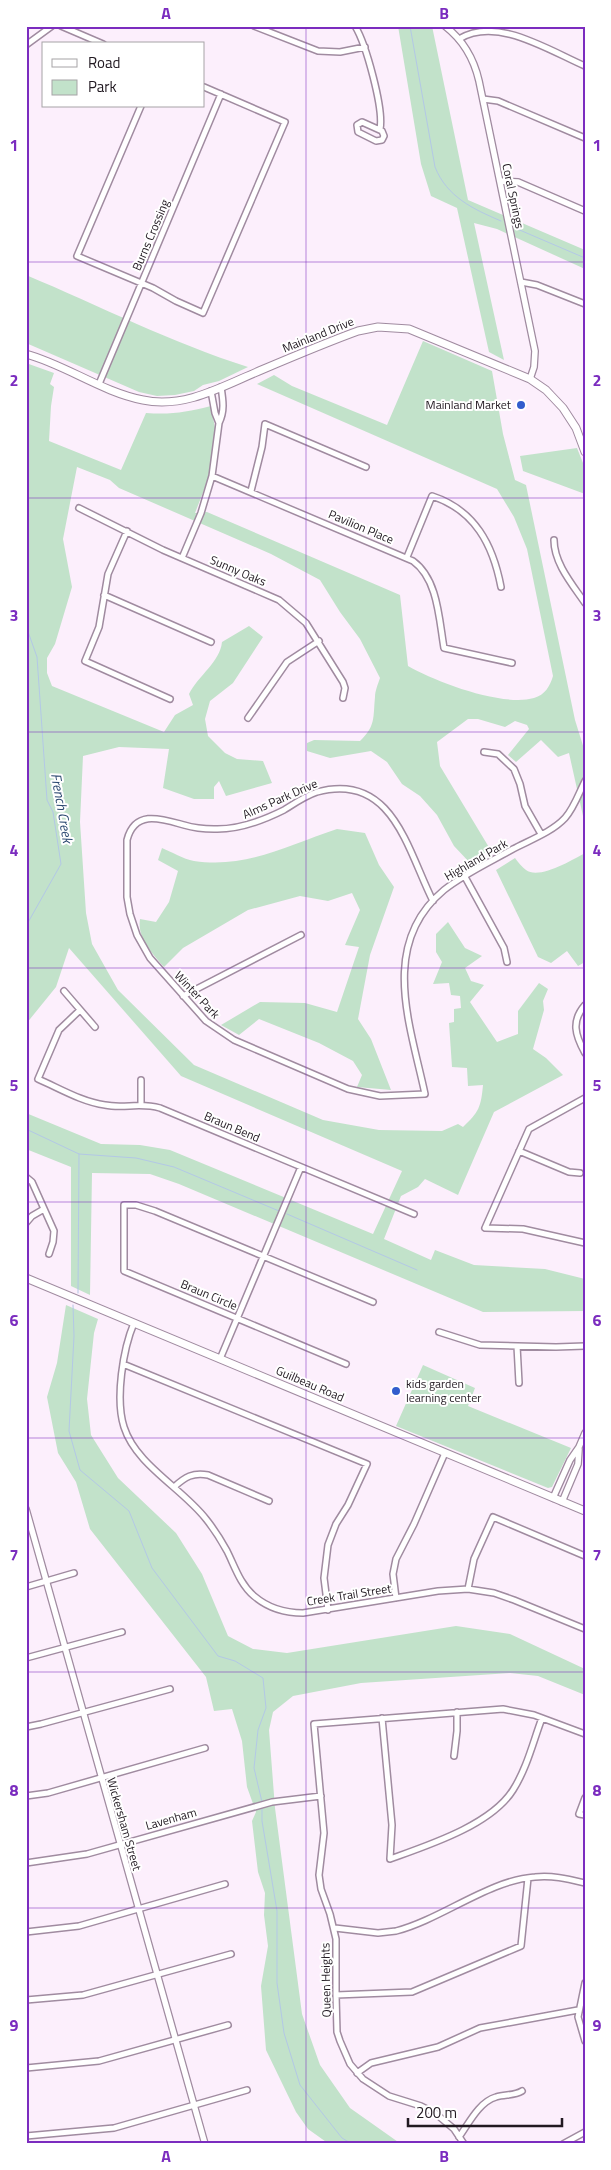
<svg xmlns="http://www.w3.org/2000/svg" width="611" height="2170" viewBox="0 0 611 2170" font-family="'Titillium Web',sans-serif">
  <rect width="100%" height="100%" fill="#fceffc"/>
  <path fill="#c2e2ca" d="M398 26H432L468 200 585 250V269L497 229 474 223 504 360 489 352 457 208 431 196 421 164Z
    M26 275C100 306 172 343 248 367L219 381 203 385 194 391 175 395 157 396 139 392 26 343Z
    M423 341 492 371 503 434 515 480 526 485 575 720 585 752V825L569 753 558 757 541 740 516 762 508 755 529 729 527 725 515 721 505 727 478 719H468L437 742 440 766 490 849 471 864 454 846 437 815 420 796 402 784 387 762 371 751 330 758 307 751V743L314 740 360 741C376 726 373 717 375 697 375 691 378 684 380 678L360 639 340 612 320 580 271 554 119 488 110 480 77 467 63 539 72 587 55 644 47 658V673L52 686 164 732 175 715 193 705 189 694C198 676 220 662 222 642L249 626 263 637 233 683 210 701 205 719 208 736 225 753 237 759 263 761 272 783 226 796 219 781 214 787V799H194L163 788 169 749 119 747 83 756 80 822 86 913 92 944 118 990 194 1065 323 1120 379 1130 442 1131 458 1124 463 1127C479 1112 481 1107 483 1085L468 1086 467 1068 452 1067 449 1023 454 1022V1009L461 1008 460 996 451 995 449 983 433 984 442 962 436 952V934L448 922 465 948 482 956 465 968 471 981 484 985 470 1002 497 1042 518 1034V1011L539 983 548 989 543 1001 544 1010 533 1049 546 1058 563 1075 494 1112 458 1195 425 1179 418 1187 401 1196 384 1239 431 1260 435 1250 474 1265 545 1269 585 1279V1311L483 1312 179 1184 150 1174 92 1173 90 1295 71 1286V1167L26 1149V1113L101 1144 140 1145 170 1150 373 1234 402 1171 181 1076 69 948 56 987 26 1024V363L54 373 50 384 54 387 51 406 49 441 121 470 146 413C171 415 187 412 211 406L215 428 209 477 195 513 207 512 400 595 408 666C436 682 502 707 534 698 545 695 550 686 553 676L527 549 514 517 497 489 257 384 274 375 292 386 387 425Z
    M577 448 585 468V494L523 471 520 456Z
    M337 829 365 833 379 865 394 887 370 955 358 1019 371 1039 391 1090 357 1087 362 1075 353 1061 319 1043 259 1019 239 1035 221 1025 260 1002 305 1003 337 1012 359 947 345 945 360 910 352 893 328 901 300 896 248 910 183 948 164 967C152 953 137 938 140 919L156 922 169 902 178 871 158 860 162 848C172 852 183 859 194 861 247 869 288 845 337 829Z
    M585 853V962L578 966 567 951 551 963 538 957 496 870 515 858C518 862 522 867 526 870 539 880 572 860 585 853Z
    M66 1305 98 1319 94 1333 87 1399 91 1435 118 1478 176 1533 202 1574 228 1636 253 1649 287 1653 456 1626 510 1634 585 1669V1695L538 1676 510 1673 361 1683 293 1696 273 1712 269 1730 275 1808 302 2014 320 2065 350 2108 401 2144H329L308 2129 296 2112 266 2050 261 1986 268 1946 264 1915 265 1893 258 1872 252 1821 256 1812 247 1787 242 1741 232 1709 214 1711 206 1677 90 1529 76 1482 58 1453 47 1397 57 1363Z
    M423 1365 475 1388 468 1406 571 1448 552 1487 548 1488 396 1426Z"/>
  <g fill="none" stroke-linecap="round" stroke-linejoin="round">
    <path stroke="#b3c8e6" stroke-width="1" d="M410 26 435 167C447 197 473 209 501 221
      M515 228 585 258
      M26 626 37 657 47 800 53 812 61 864 26 926
      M26 1129 79 1154 136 1158 174 1167 279 1211
      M287 1214 417 1270
      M78 1293 79 1154
      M73 1305 74 1336 69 1431 80 1470 129 1511 152 1568 218 1656 235 1661 263 1678 266 1708 258 1730 254 1768 262 1802
      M262 1806V1821L277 1911V1983L284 2033 300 2085 342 2138 352 2144"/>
    <g stroke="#a08ba0" stroke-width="8">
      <path id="minor" d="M61 26 103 44
        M254 26 318 51 340 52 365 47
        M355 26C366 44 384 109 380 129
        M459 39C497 16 548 50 585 66
        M26 45 52 26
        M483 99 498 101 585 138
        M141 106 77 256 153 288 176 301 203 313 285 122 204 87
        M362 122 382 131 384 136 382 140 376 141 358 132 357 125Z
        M521 282 537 285 585 304
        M99 384 221 94
        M211 391 215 413 219 423
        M212 476 413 561C438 579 439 619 444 648L512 663
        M251 491 262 447 265 424 366 467
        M79 508 163 550 279 600 306 623 343 682 345 688 343 698
        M127 531 108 574 99 627 85 661 170 699
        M554 540C554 563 572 584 585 603
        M407 557 432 496C475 510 493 545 501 587
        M182 558 201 513 212 476 219 423C225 411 223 400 221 387
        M104 595 211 642
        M248 718 287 662 319 641
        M484 752 498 754 514 769 520 784 525 806 541 834
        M465 877 504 948 507 962
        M433 901C408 852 393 771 317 792 305 796 295 803 284 810 262 821 238 830 214 829 204 829 194 828 184 825 162 819 135 809 127 840V897L130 914 137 935 150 958 206 1021 234 1040 348 1089 380 1096 425 1094C410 1024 379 944 444 890 464 874 490 862 513 849 530 840 552 832 565 818 574 808 579 793 585 781
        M64 991 95 1027
        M183 996 301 935
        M585 1005C571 1021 575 1035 585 1053
        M80 1010 59 1030 38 1079C59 1088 82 1102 105 1105 124 1109 139 1102 160 1108L414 1214
        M585 1098 529 1129 485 1228 523 1229 585 1243
        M141 1104V1080
        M519 1151 569 1172 580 1173
        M26 1177 32 1182 54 1231 53 1242 49 1254
        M26 1223 32 1216 44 1209
        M134 1323C123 1349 115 1399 124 1427 136 1465 182 1488 206 1519 214 1529 221 1540 227 1551 235 1567 240 1584 254 1596 268 1608 285 1613 303 1613L438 1591 468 1589 494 1593 514 1600 585 1629
        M439 1332 480 1345 556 1347 585 1346
        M517 1346 519 1383
        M220 1359 301 1167
        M123 1364 367 1464 348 1505 336 1524 328 1545 324 1578 328 1610
        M346 1364 124 1271V1205H136L155 1211 373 1302
        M174 1487C185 1477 193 1472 208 1475L269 1501
        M26 1587 74 1573
        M468 1589 474 1559 493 1517 585 1556
        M396 1598 393 1574 396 1559 414 1524 445 1453
        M26 1658 122 1632
        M382 1718 392 1825 390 1859C429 1845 491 1825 513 1790 527 1768 533 1742 542 1718
        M26 1727 41 1724 170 1689
        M454 1756 457 1731V1712
        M26 1796 48 1793 205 1748
        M585 1798 579 1814 585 1815
        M26 1863 87 1854 272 1802 321 1796
        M335 1928 378 1933 396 1931C442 1919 489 1880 535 1877 552 1875 568 1879 585 1883
        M26 1932 79 1926 225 1884
        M585 1983 578 2017 585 2041
        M336 1995 412 1992 521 1946 528 1878
        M26 2000 83 1995 231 1954
        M26 2068 99 2061 228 2025
        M357 2073 371 2063 438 2047 480 2028 578 2010
        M26 2136 114 2128 247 2090
        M459 2137C469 2123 479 2102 496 2097 505 2094 514 2096 522 2091
        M464 2144 454 2129 435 2113 421 2106 389 2096 363 2079 350 2064 340 2041 337 2032 336 1995V1939L330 1914 321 1889 319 1875 324 1833 314 1724 503 1709 534 1715 585 1734
        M563 2144 585 2132"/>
    </g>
    <g stroke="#a08ba0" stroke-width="8">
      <path id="tertiary" d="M445 26C463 40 474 59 479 81L535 351 534 367 530 379
        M500 181 518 182 585 211
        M553 1498 570 1460 579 1447 585 1433
        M562 1502 578 1464 579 1449
        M26 1509 205 2144"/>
    </g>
    <g stroke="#a08ba0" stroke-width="9">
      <path id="secondary" d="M26 354C66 365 102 392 143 400 184 409 223 386 259 371 292 357 325 343 358 331L378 327 409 329 530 379 546 390 563 408 576 428 585 452
        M26 1278 585 1511"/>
    </g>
    <use href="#minor" stroke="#fff" stroke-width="5"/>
    <use href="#tertiary" stroke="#fff" stroke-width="5.5"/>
    <use href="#secondary" stroke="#fff" stroke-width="7"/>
  </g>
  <path fill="none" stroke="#7b2cbf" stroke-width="1" stroke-opacity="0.55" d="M306 26V2144M26 262H585M26 498H585M26 732H585M26 968H585M26 1202H585M26 1438H585M26 1672H585M26 1908H585"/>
  <g fill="#315dcd" stroke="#fff" stroke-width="2">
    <circle cx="521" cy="405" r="5"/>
    <circle cx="396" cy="1391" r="5"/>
  </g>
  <g text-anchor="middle" stroke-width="4" stroke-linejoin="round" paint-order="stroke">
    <g font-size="12" fill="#211921" stroke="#fff">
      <text transform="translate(513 196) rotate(78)" y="4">Coral Springs</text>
      <text transform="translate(151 235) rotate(-67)" y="4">Burns Crossing</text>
      <text transform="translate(318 335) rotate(-22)" y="4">Mainland Drive</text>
      <text transform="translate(361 527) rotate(23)" y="4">Pavilion Place</text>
      <text transform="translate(238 571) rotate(23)" y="4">Sunny Oaks</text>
      <text transform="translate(280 799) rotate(-24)" y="4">Alms Park Drive</text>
      <text transform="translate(476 860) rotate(-30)" y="4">Highland Park</text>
      <text transform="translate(197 995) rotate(47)" y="4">Winter Park</text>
      <text transform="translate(232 1127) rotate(23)" y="4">Braun Bend</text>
      <text transform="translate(209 1295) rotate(23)" y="4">Braun Circle</text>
      <text transform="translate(310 1384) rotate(23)" y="4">Guilbeau Road</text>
      <text transform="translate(349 1595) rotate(-9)" y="4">Creek Trail Street</text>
      <text transform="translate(171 1819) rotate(-16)" y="4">Lavenham</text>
      <text transform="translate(124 1824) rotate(74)" y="4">Wickersham Street</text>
      <text transform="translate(326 1980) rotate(-91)" y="4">Queen Heights</text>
    </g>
    <g font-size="12" fill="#211921" stroke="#fff" text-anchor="end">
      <text x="511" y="409">Mainland Market</text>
      <text x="406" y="1388" text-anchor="start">kids garden<tspan x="406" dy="14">learning center</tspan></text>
    </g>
    <g font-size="14" font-style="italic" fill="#29466f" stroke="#fff">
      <text transform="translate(62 808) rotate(80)" y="5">French Creek</text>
    </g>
  </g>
  <rect width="611" height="2170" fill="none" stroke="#ffffff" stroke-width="55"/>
  <rect x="42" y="42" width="162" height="65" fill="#ffffff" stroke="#a6a3a6"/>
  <rect x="52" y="59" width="25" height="8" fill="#ffffff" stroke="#a6a3a6"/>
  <text x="88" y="68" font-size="15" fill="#211921">Road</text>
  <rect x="52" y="80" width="25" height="15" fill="#c2e2ca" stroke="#a6a3a6"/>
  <text x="88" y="92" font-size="15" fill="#211921">Park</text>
  <path d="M408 2118v8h154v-8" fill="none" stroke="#211921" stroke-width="2.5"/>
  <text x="416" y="2118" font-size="15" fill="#211921" stroke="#ffffff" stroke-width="4" paint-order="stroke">200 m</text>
  <rect x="28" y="28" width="556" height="2114" fill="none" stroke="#7b2cbf" stroke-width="2"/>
  <g font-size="16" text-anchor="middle" font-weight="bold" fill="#7b2cbf">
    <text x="166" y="19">A</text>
    <text x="444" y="19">B</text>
    <text x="14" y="151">1</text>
    <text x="597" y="151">1</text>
    <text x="14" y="386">2</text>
    <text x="597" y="386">2</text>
    <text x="14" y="621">3</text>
    <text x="597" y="621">3</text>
    <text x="14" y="856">4</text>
    <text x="597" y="856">4</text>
    <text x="14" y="1091">5</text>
    <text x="597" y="1091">5</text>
    <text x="14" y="1326">6</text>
    <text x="597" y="1326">6</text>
    <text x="14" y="1561">7</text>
    <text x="597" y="1561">7</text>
    <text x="14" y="1796">8</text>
    <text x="597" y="1796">8</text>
    <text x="14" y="2031">9</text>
    <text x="597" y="2031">9</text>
    <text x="166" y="2162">A</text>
    <text x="444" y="2162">B</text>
  </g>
</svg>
